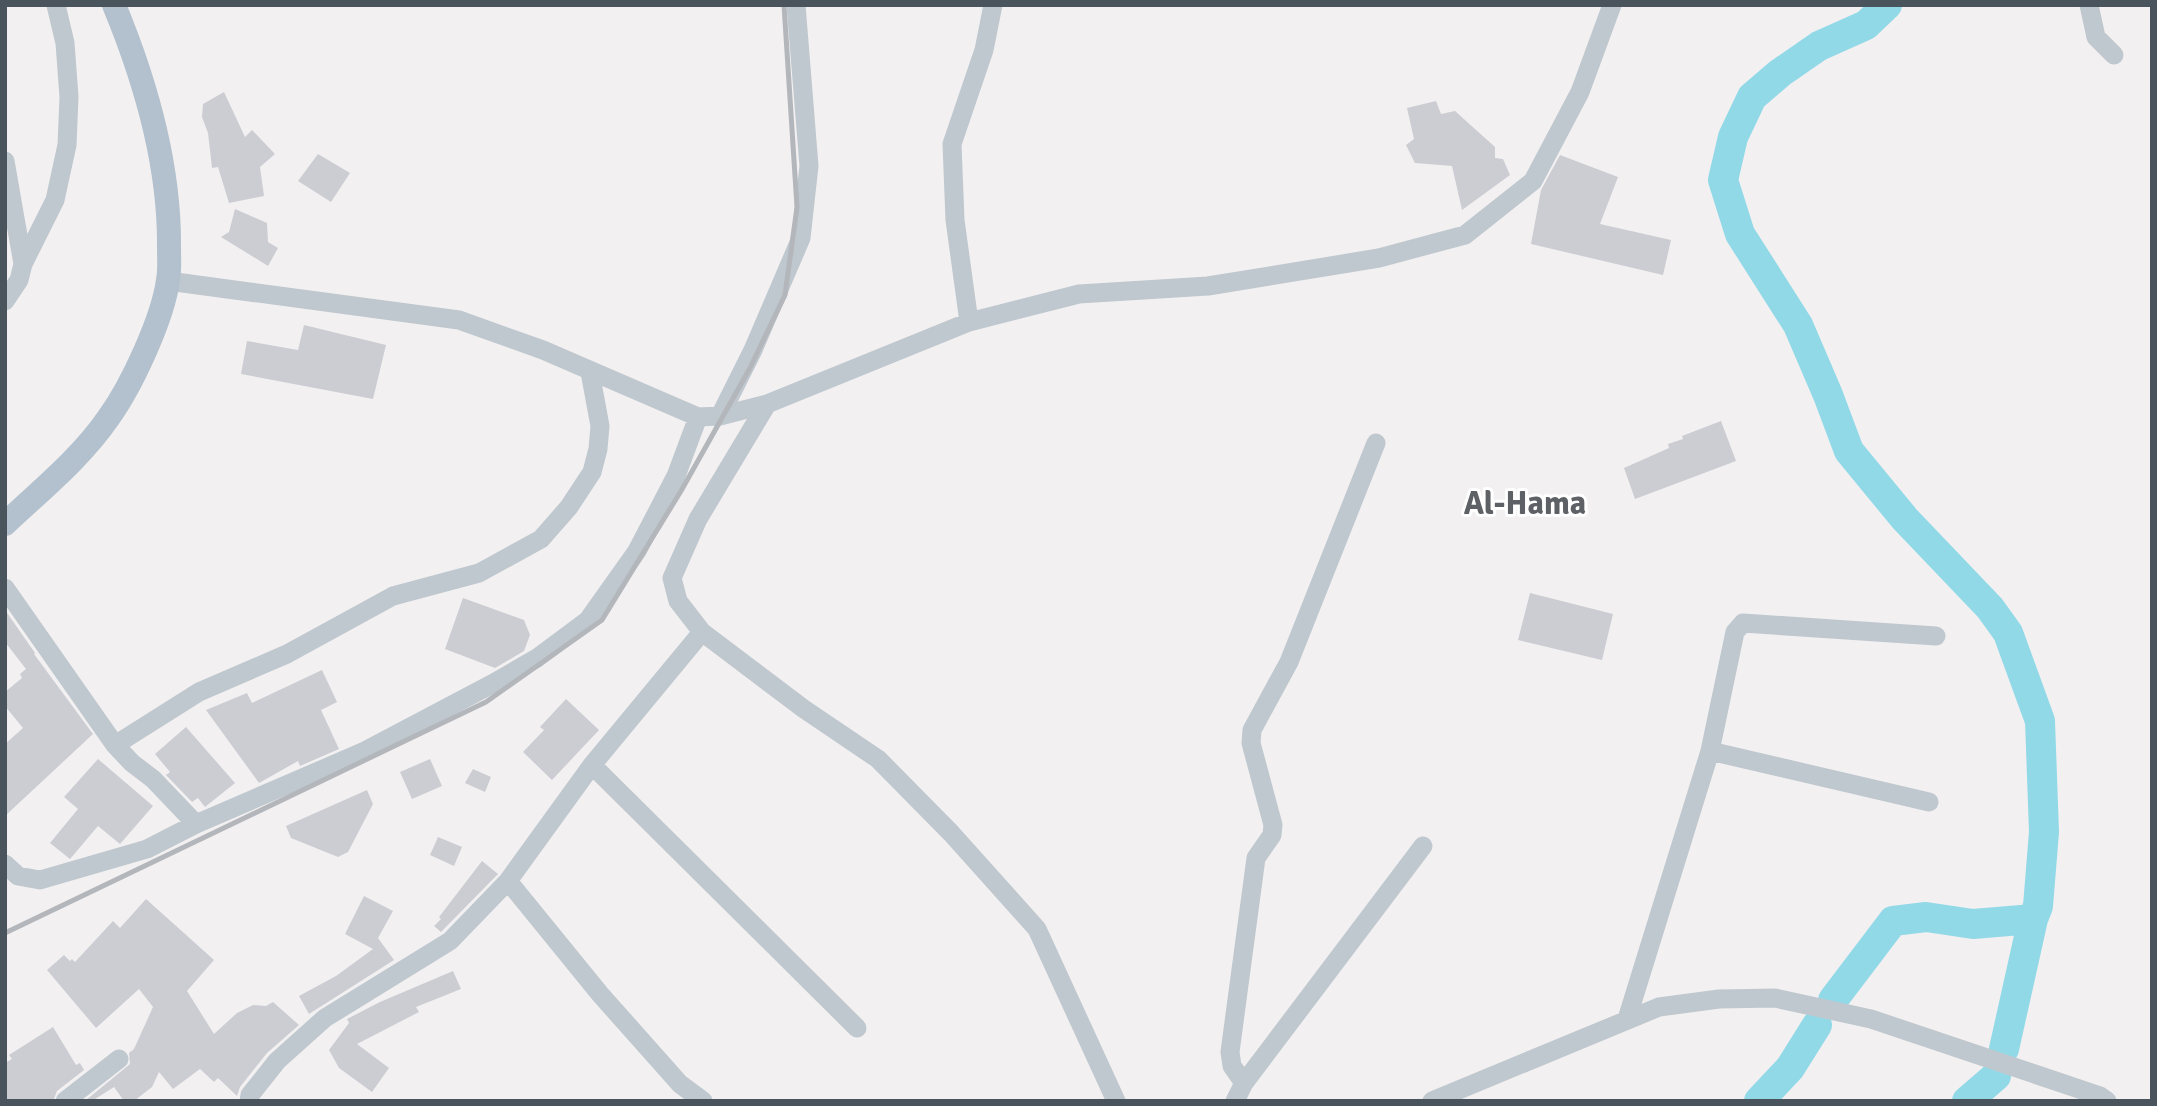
<svg xmlns="http://www.w3.org/2000/svg" width="2157" height="1106" viewBox="0 0 2157 1106" font-family="Signika,sans-serif">
  <rect width="100%" height="100%" fill="#f3f0f1"/>
  <g fill="none" stroke-linecap="round" stroke-linejoin="round">
    <path stroke="#92d9e8" stroke-width="30" d="M1833 1000 1893 921 1926 917 1973 924 2033 919 2038 906 2044 832 2040 721 2008 633 1990 608 1905 519 1849 451 1828 395 1798 325 1740 234 1723 180 1733 137 1752 97 1780 73 1819 46 1866 25 1887 5
      M2004 1049 2033 919
      M1759 1101 1790 1068 1817 1025
      M1967 1101 1996 1076"/>
  </g>
  <path fill="#cbcdd3" d="M224 92 245 137 252 130 275 154 260 167 264 196 229 203 218 167 212 168 208 133 202 117 203 104Z
    M1436 101 1441 114 1455 111 1495 147V158L1503 159 1510 175 1462 210 1452 166 1415 163 1406 145 1414 139 1407 108Z
    M318 154 350 173 331 202 298 181Z
    M1560 155 1618 177 1600 224 1671 240 1663 275 1531 244 1541 190Z
    M235 209 267 223 268 242 278 248 268 266 221 237 229 232Z
    M304 325 386 345 373 399 241 374 247 341 298 350Z
    M1721 421 1736 461 1635 499 1624 468 1669 448 1668 444 1683 439 1682 436Z
    M1530 593 1613 614 1602 660 1518 640Z
    M463 598 524 620 530 635 524 651 495 668 445 649Z
    M5 610 35 653 34 654 93 734 5 816V744L23 728 5 706V692L22 678 20 674 26 669 5 642Z
    M322 670 337 702 321 710 339 749 300 766 298 761 259 783 206 710 247 693 252 703Z
    M566 699 599 730 552 780 523 752 544 730 540 727Z
    M186 727 235 783 205 807 198 798 192 802 166 775 170 772 155 754Z
    M98 759 153 806 120 844 98 826 70 859 50 843 78 809 64 797Z
    M430 759 442 786 412 799 400 772Z
    M473 769 491 777 485 792 465 783Z
    M367 790 373 804 348 852 338 857 291 838 286 826Z
    M438 837 462 847 454 866 430 855Z
    M482 861 498 874 441 932 434 926 441 919 439 917Z
    M364 896 393 911 378 938 394 960 309 1014 299 996 336 976 373 949 345 934Z
    M146 899 214 960 187 991 214 1034 237 1013 253 1005 266 1006 273 1002 299 1025 267 1053 240 1087 237 1096 218 1078 214 1082 200 1069 173 1089 159 1072 152 1087 134 1101H124L114 1087 92 1101H85L130 1064 129 1053 134 1049 153 1007 139 989 96 1028 47 970 64 955 70 961 72 959 75 962 113 921 120 928Z
    M453 971 461 989 416 1007 419 1012 357 1044 389 1068 372 1092 339 1068 329 1050 349 1023 347 1019 380 1002Z
    M53 1027 76 1065 80 1063 84 1070 57 1091 53 1101H5V1063L12 1059 9 1055Z"/>
  <g fill="none" stroke-linecap="round" stroke-linejoin="round">
    <path stroke="#bfc8ce" stroke-width="19" d="M2089 5 2096 37 2114 55
      M5 161 23 264
      M168 281 459 320 543 350 698 417 720 416 767 404
      M5 301 19 280 23 264 55 200 67 145 69 97 65 43 56 5
      M969 322 955 220 952 144 984 50 993 5
      M720 416 753 350 801 238 809 166 796 5
      M5 588 115 745 199 692 287 654 393 596 479 573 541 539 569 507 592 472 598 449 600 426 590 372
      M115 745 132 763 153 779 196 824
      M1710 751 1929 802
      M592 765 857 1028
      M5 864 18 876 40 880 147 849 196 824 365 751 492 684 537 658 588 620 637 551 676 476 698 417
      M508 881 600 994 680 1084 703 1101
      M1627 1019 1710 751 1735 632 1743 623 1936 636
      M1244 1083 1232 1066 1230 1052 1256 858 1272 835 1273 825 1251 743 1252 730 1289 662 1376 443
      M65 1101 119 1059
      M249 1101 250 1095 277 1061 325 1018 450 941 508 881 592 765 702 632
      M1116 1101 1037 929 951 833 878 759 804 709 702 632 678 601 672 578 698 519 767 404 969 322 1079 294 1208 286 1379 258 1465 235 1533 181 1580 92 1612 5
      M1235 1101 1244 1083 1423 846
      M1432 1101 1659 1007 1719 999 1775 998 1871 1019 2100 1096 2107 1101"/>
    <path stroke="#b2c1cd" stroke-width="24" d="M5 524C41 490 81 458 109 417 132 385 163 318 168 280 170 270 169 259 169 248 170 165 146 82 114 5"/>
    <path stroke="#b3b6ba" stroke-width="5" d="M5 933 486 702 602 620 681 491 750 368 785 295 797 207 784 5"/>
  </g>
  <g text-anchor="middle" stroke-width="6" stroke-linejoin="round" paint-order="stroke">
    <g font-size="32" font-weight="bold" fill="#5d6165" stroke="#fff">
      <text x="1525" y="514">Al-Hama</text>
    </g>
  </g>
  <rect width="2157" height="1106" fill="none" stroke="#49545d" stroke-width="14"/>
</svg>
